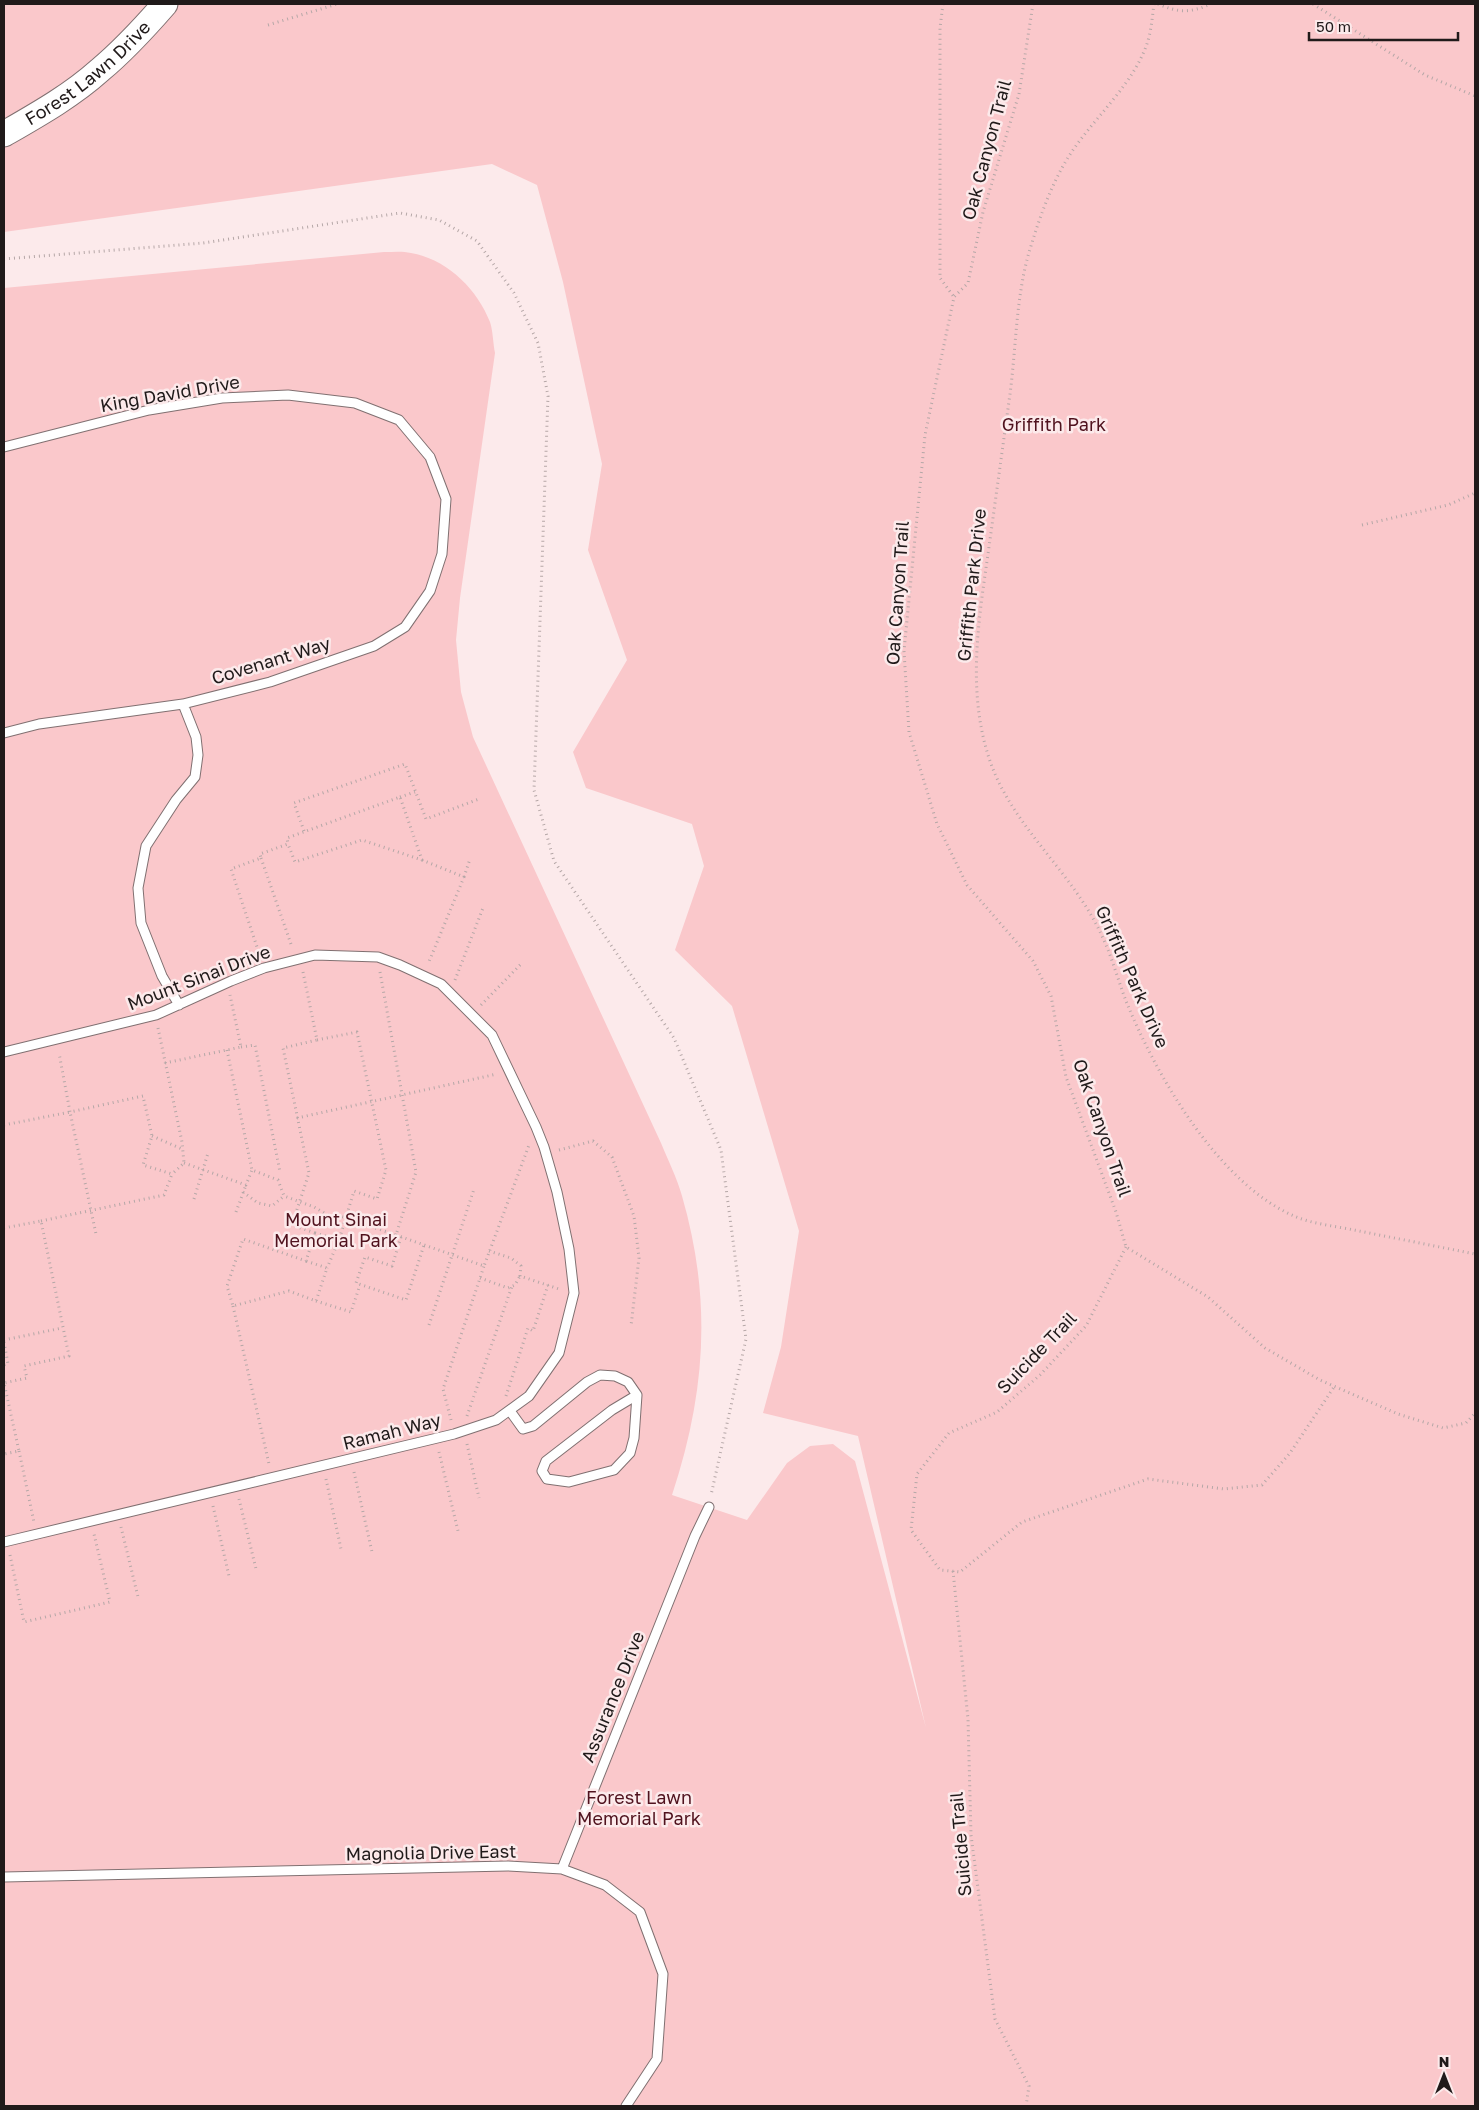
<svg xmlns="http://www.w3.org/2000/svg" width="1479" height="2110" viewBox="0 0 1479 2110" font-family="'Golos Text',sans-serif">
  <rect width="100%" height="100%" fill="#fceaeb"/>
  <path fill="#fac8cb" d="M4 4H1475V2106H4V288L384 252C393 252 403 251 411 253 447 259 477 289 490 322 493 331 493 343 495 353L460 598 456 640 461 692 473 737 661 1143C668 1160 677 1178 682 1196 712 1300 706 1392 672 1495L747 1520 787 1463 810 1446 833 1444 855 1461 926 1728 858 1436 763 1413 781 1347 799 1231 732 1006 675 950 704 866 692 824 586 788 573 752 627 660 588 550 602 464 563 282 537 185 492 164 4 232Z"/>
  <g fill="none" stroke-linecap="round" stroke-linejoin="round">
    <g stroke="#807071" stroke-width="11">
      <path id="lane" d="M4 447 149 410 222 398 288 395 355 403 399 420 430 457 446 499 442 554 430 591 405 627 374 646 270 682 183 704 39 724 4 733
        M179 1005 162 976 141 923 138 888 146 846 176 800 195 777 198 755 196 737 183 704
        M4 1052 156 1015 231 981 264 968 315 955 378 957 400 965 441 984 492 1035 536 1127 544 1147 557 1192 569 1249 574 1293 559 1353 529 1396 496 1420 454 1434 4 1542
        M510 1411 523 1429 533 1426 587 1382 600 1375 615 1376 628 1382 637 1395 634 1438 630 1453 614 1470 569 1482 547 1479 542 1471 546 1461 612 1410 637 1395
        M562 1869 695 1536 709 1507
        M4 1877 508 1866 562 1869 605 1885 640 1912 663 1974 657 2059 626 2106"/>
    </g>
    <g stroke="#807071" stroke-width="27">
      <g id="secondary">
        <path id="s1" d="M4 134C37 115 71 96 100 70 124 50 145 27 165 4"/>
      </g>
    </g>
    <path stroke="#b5a7a7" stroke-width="3" stroke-dasharray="1 4" stroke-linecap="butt" d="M943 4 940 28V278L954 297
      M1033 4 1019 94 983 212 968 283 954 297 925 435 904 651 909 732 937 824 967 885 1033 961 1051 996 1066 1077 1116 1212 1126 1247 1208 1297 1265 1348 1320 1380 1398 1414 1443 1428 1466 1423 1475 1413
      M1154 4C1152 19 1151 35 1145 49 1129 89 1092 120 1069 156 1050 186 1038 222 1028 256 1016 300 1016 348 1010 394 1003 445 996 496 989 547 979 618 966 691 990 761 1013 828 1073 872 1102 936 1112 957 1118 980 1126 1001 1156 1075 1218 1183 1294 1216 1312 1224 1335 1226 1354 1230 1394 1238 1435 1246 1475 1254
      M1158 4C1179 13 1190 13 1211 4
      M1313 4 1425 75 1475 96
      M268 25 337 4
      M4 259 203 243 400 213 439 220 477 241 514 293 538 343 548 396 534 790 554 861 674 1038 721 1150 746 1339 711 1495
      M1362 525 1448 505 1475 493
      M400 797 415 792
      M304 831 294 803 405 764 426 819 479 799
      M261 858 292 947
      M422 860 464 877 428 964
      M464 877 470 859
      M260 956 231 869 261 858 260 854 288 844 287 838 400 797 422 860 362 840 295 862 288 844
      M303 972 317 1040 283 1048 309 1173 292 1225 315 1233 306 1261 243 1239 227 1286 233 1306 289 1291 316 1301 327 1268 306 1261
      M455 980 483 908
      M481 1005 521 964
      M158 1028 182 1142 184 1163 172 1174
      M317 1040 357 1032 386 1170 377 1199 354 1191 339 1240
      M241 1047 255 1045 280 1172
      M227 1050 252 1170 278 1180 284 1196 314 1207 328 1215 340 1216 396 1235 416 1172 380 972
      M165 1063 241 1047 230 995
      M297 1118 497 1074
      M4 1125 70 1112 96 1234
      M152 1136 182 1149
      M559 1150 593 1141 612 1157 634 1216 639 1258 631 1326
      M184 1163 246 1185 252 1170
      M243 1192 258 1203 272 1206 284 1196
      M194 1199 208 1153
      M236 1212 246 1185
      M41 1221 164 1195 172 1174 143 1165 152 1136 143 1096 70 1112 59 1053
      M4 1228 41 1221 69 1356 24 1366 27 1378 4 1383 19 1451 4 1454
      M315 1233 339 1240 327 1268
      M396 1235 484 1266 529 1145
      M401 1237 392 1266 365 1257 356 1283 406 1300 424 1245
      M1126 1247 1086 1326 1040 1375 997 1412 949 1433 917 1474 911 1530 940 1570 960 1572 1022 1522 1148 1479 1224 1489 1262 1485 1290 1453 1334 1387
      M489 1251 511 1258 521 1266 520 1276 559 1289
      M480 1278 508 1288 515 1285 520 1276
      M316 1301 351 1312 360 1285
      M233 1306 269 1464
      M429 1325 474 1189
      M4 1340 62 1328
      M4 1342 8 1364 4 1365
      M506 1396 528 1328 533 1331 548 1285
      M467 1416 512 1286
      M451 1420 443 1389 484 1266
      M467 1444 479 1498
      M19 1451 34 1522
      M439 1452 458 1531
      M354 1472 372 1552
      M326 1479 341 1549
      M239 1499 256 1569
      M213 1506 229 1576
      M121 1527 138 1597
      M10 1555 24 1622 110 1602 94 1534
      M953 1571 968 1719 971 1835 995 2019 1029 2086 1026 2106"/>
    <use href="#lane" stroke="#fff" stroke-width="9"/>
    <use href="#secondary" stroke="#fff" stroke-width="25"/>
  </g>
  <g text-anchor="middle" stroke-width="5" stroke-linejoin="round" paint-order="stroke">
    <g font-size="18" fill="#201a1a" stroke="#fceaeb">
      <text dy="6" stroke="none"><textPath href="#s1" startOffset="104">Forest Lawn Drive</textPath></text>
      <text transform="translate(987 150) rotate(-75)" y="6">Oak Canyon Trail</text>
      <text transform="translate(170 394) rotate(-10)" y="6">King David Drive</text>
      <text transform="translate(972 585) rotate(-84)" y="6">Griffith Park Drive</text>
      <text transform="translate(898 593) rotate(-86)" y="6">Oak Canyon Trail</text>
      <text transform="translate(271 661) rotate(-17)" y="6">Covenant Way</text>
      <text transform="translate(1132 977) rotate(66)" y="6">Griffith Park Drive</text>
      <text transform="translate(199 978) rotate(-21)" y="6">Mount Sinai Drive</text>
      <text transform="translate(1102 1128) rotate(71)" y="6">Oak Canyon Trail</text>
      <text transform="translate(1037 1353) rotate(-46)" y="6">Suicide Trail</text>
      <text transform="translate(392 1432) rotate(-14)" y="6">Ramah Way</text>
      <text transform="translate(613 1697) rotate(-68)" y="6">Assurance Drive</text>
      <text transform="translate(961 1844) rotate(-95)" y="6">Suicide Trail</text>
      <text transform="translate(431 1853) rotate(-1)" y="6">Magnolia Drive East</text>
    </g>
    <g font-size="18" fill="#50121e" stroke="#fceaeb">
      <text x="1054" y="431">Griffith Park</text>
      <text x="336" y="1226">Mount Sinai<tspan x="336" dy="21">Memorial Park</tspan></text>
      <text x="639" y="1804">Forest Lawn<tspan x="639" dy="21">Memorial Park</tspan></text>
    </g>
  </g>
  <rect width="1479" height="2110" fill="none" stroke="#201a1a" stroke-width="10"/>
  <g transform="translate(1444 2075)" stroke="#fceaeb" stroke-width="4" paint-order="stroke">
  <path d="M0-4L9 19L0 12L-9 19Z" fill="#201a1a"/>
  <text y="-8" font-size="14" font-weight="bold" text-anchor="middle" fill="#201a1a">N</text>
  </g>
  <path d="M1309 32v8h149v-8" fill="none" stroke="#201a1a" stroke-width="2.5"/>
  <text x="1316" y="32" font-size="15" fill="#201a1a" stroke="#fceaeb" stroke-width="4" paint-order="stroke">50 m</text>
</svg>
